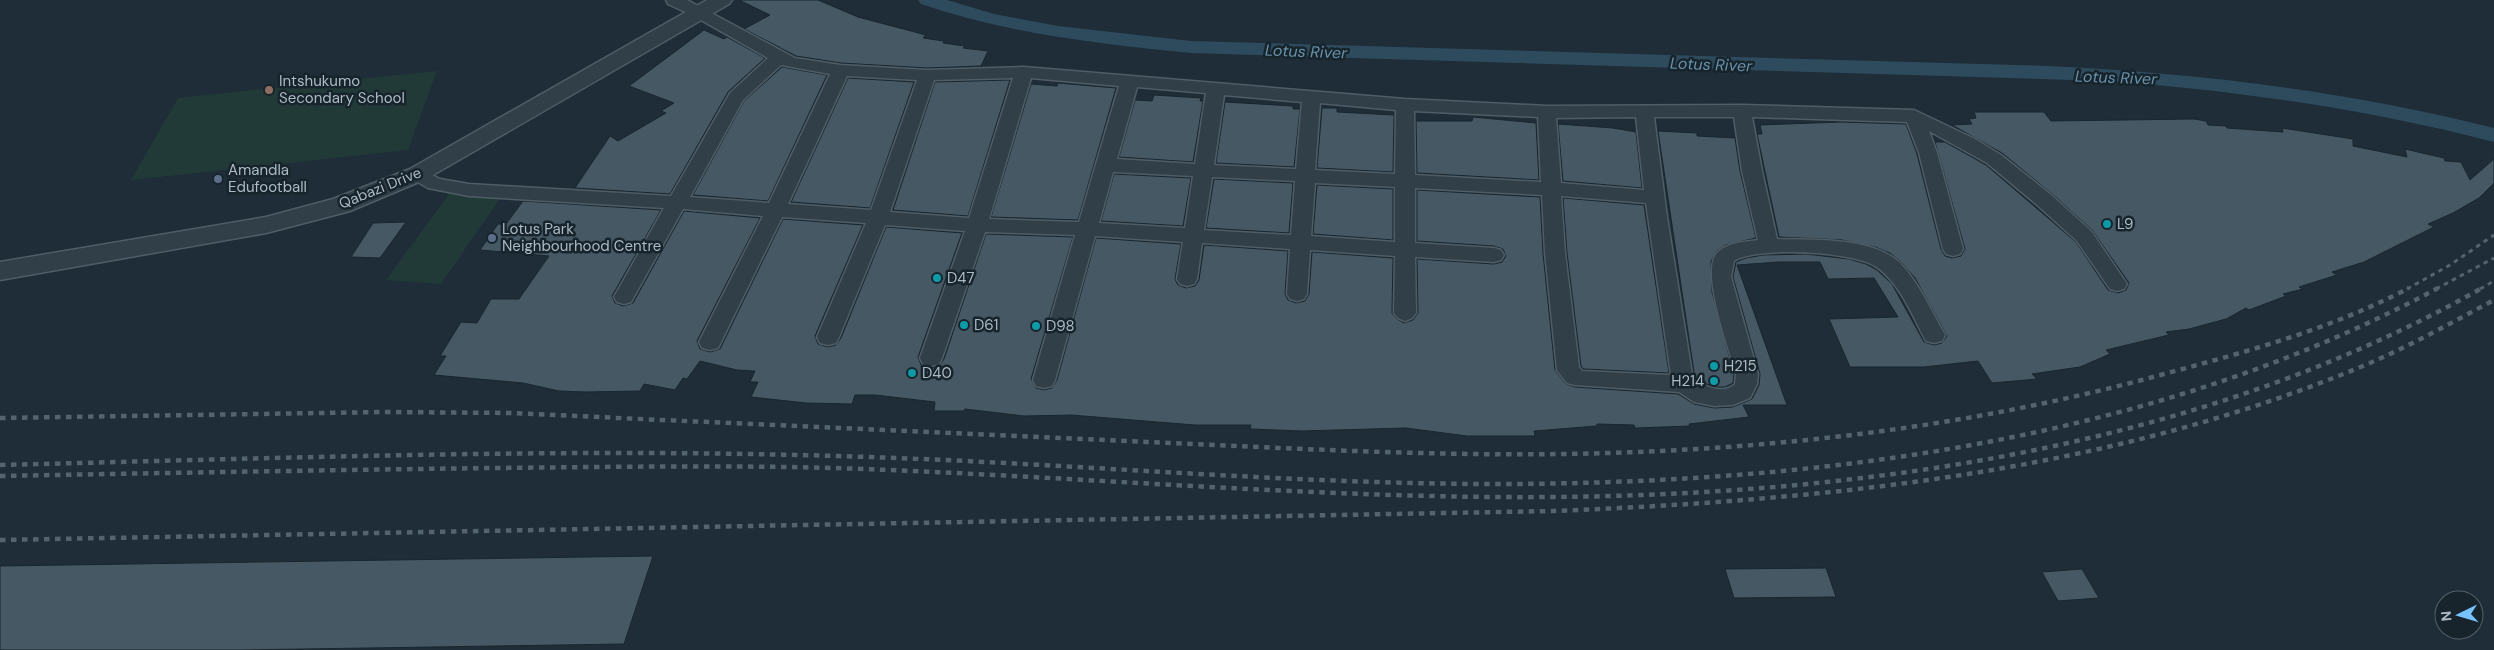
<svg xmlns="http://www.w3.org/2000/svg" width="2494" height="650" viewBox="0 0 2494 650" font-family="'DM Sans',sans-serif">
  <rect width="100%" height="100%" fill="#1e2d37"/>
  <path fill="#213a38" d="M437 71 408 150 131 180 178 98Z
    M449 194 501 197 441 284 386 280Z"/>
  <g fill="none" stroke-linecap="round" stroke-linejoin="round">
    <path fill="#2e4b5e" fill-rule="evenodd" d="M918 0H947L994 14 1058 26 1191 41 2047 66C2199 73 2347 91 2494 128V142C2365 109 2236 90 2104 81L1191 53C1099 44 1009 34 921 4Z"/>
  </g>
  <path fill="#455864" stroke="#19262e" d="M739 0H818L858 17 926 35 923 38 944 41 943 43 965 46 963 48 988 51 981 66 927 68 841 63 796 56 744 29 770 15Z
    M704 30 724 39 727 37 765 58 728 92 670 194 575 188 610 136 618 141 666 113 661 111 674 103 629 86Z
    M782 67 827 75 768 201 693 195 744 101Z
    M848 78 914 82 870 208 791 202Z
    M1010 80 968 216 893 210 935 82Z
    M1058 83 1116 88 1078 220 991 217 1031 84 1057 86Z
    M1154 95 1201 98 1200 101H1203L1193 162 1119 157 1135 100 1152 101Z
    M1225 102 1293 106V109H1300L1294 167 1216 163Z
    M1322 108H1337V112L1394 115 1393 172 1317 168Z
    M1974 112H2044L2051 121 2194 119 2206 121 2208 125 2226 126 2227 128 2283 132 2282 128 2353 139V146L2407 157 2405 149 2444 158 2445 161 2461 162 2470 180 2494 159V183L2479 198 2453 213 2428 224 2434 227 2364 262 2332 272 2337 275 2299 287 2303 289 2283 294 2286 296 2249 310 2246 308 2226 319 2189 329 2166 332 2169 335 2106 350 2110 354 2080 367 2032 374 2037 379 1992 383 1978 361 1924 367H1850L1829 319 1898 317 1874 278 1828 279 1820 262H1779L1737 265 1787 405H1743L1749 417 1689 424 1690 426 1635 428 1634 425 1597 424V426L1534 431 1535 436H1467L1406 428 1301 431 1250 429 1251 425H1195L1071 415 1024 416 965 409 964 411H934L935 402 875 395H855L852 404 806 403 751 397 758 382H750L755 371 737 370 700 361 687 379 683 378 675 390 644 384 640 391 585 392 559 391 523 383 434 375 446 356H440L461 322 477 323 491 299H519L549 256 480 250 498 224H506L523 201 661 210 612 296 615 303 623 306 633 303 684 211 760 218 697 341 700 349 710 352 720 349 783 219 863 225 815 336 818 344 828 347 836 345 841 338 886 227 962 233 918 357 921 365 931 368 939 366 944 359 986 234 1073 237 1031 379 1036 388 1044 390 1052 388 1057 380 1096 238 1181 244 1175 279 1178 285 1186 288 1195 286 1199 280 1204 245 1288 251 1285 294 1288 300 1296 303 1305 301 1309 294 1312 252 1393 258 1392 313 1397 319 1404 323 1413 320 1418 313 1417 259 1494 264 1502 262 1506 256 1503 249 1494 246 1417 241V190L1540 197 1543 253 1555 370 1566 384 1575 387 1678 394 1694 404 1714 408 1733 407 1752 399 1759 385 1760 374 1733 277 1736 262 1746 258 1763 255 1806 254 1849 259 1866 264 1877 270 1892 284 1924 342 1934 345 1942 343 1947 336 1915 278 1901 262 1890 253 1875 247 1842 240 1779 237 1757 134H1762L1760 125 1841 122 1906 124 1917 154 1941 249 1945 256 1952 258 1961 256 1965 249 1935 142H1945L1986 165 2076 242 2108 290 2118 293 2126 290 2129 283 2092 230 2051 193 2002 153 1952 125 1972 124 1969 119 1976 118Z
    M1473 117 1536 123 1539 180 1417 173 1416 121H1472Z
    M1558 124 1613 128 1636 132 1642 188 1563 181Z
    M1658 131 1697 133V136L1735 138 1740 171 1756 238 1726 245 1717 251 1711 261 1712 292 1734 374 1733 383 1725 387H1714L1695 379Z
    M1114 174 1191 178 1183 226 1101 221Z
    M1214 179 1293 183 1289 233 1206 228Z
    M1317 185 1393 189V240L1313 234Z
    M1563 198 1644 205 1669 373 1583 369 1581 366 1567 253Z
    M406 222 380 258 351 257 373 223Z
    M653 556 624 644 241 650H0V566Z
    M1826 568 1836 597 1734 598 1725 569Z
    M2082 569 2099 598 2058 601 2042 572Z"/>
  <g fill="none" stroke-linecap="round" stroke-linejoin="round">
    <g stroke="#4f5d66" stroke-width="3">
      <path id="minor" d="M666 0H687L795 58 841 65 927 70 1024 67 1405 99 1547 106 1742 105 1914 110 1975 139 2001 155 2050 194 2091 231 2127 284 2124 289 2117 291 2110 289 2077 241 2036 204 1987 163 1929 131 1937 153 1963 249 1960 254 1953 256 1946 254 1943 249 1919 153 1907 122 1752 117 1762 171 1777 239C1813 240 1873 237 1900 263 1919 283 1931 311 1945 335L1942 341 1934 343 1926 341C1913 317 1901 285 1878 268 1856 251 1757 246 1734 261L1731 277 1758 374 1757 384 1750 398 1733 405 1714 406 1694 402 1679 392 1575 385 1567 383 1557 370 1545 253 1542 195 1415 188V243L1494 248 1501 250 1504 255 1501 260 1494 262 1415 257 1416 313 1412 318 1405 321 1398 318 1394 313 1395 256 1310 250 1307 294 1304 299 1297 301 1290 299 1287 294 1290 249 1202 243 1197 279 1194 284 1187 286 1180 284 1177 279 1183 242 1095 236 1055 380 1052 386 1044 388 1036 386 1033 380 1075 235 985 232 942 358 939 364 931 366 923 364 920 358 965 231 885 225 839 337 836 343 828 345 820 343 817 337 866 223 782 217 721 342 718 348 710 350 702 348 699 342 763 216 683 209 631 302 624 304 617 302 614 297 664 208 469 196 428 188 411 178 408 174 411 170 418 168 440 179 469 184 671 196 730 93 768 58 694 16 668 4ZM781 65 830 74 769 203 690 197 743 100ZM847 76 917 80 871 210 788 204ZM1013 78 969 218 890 212 934 80ZM1031 78 1119 86 1079 222 989 219ZM1137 87 1206 93 1195 164 1117 159ZM1224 95 1302 102 1296 169 1214 165ZM1320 103 1396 110 1395 174 1315 170ZM1414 111 1538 117 1541 182 1415 175ZM1636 117 1644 190 1561 183 1556 118ZM1654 117H1734L1742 171 1758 240C1744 242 1729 242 1718 252 1699 269 1730 351 1736 374L1735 384C1724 395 1704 386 1693 380L1667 217ZM1113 172 1193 176 1185 228 1099 223ZM1212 177 1295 181 1291 235 1204 230ZM1315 183 1395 187V242L1311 236ZM1561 196 1646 203 1671 375 1582 371 1579 367 1565 253Z"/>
    </g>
    <g stroke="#4f5d66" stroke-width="3">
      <path id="tertiary" d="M707 0H732L729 4 426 179 350 211 266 233 0 280V262L266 217 333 199 410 169Z"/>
    </g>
    <use href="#minor" fill="#313f48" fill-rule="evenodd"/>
    <use href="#tertiary" fill="#313f48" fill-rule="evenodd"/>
    <path stroke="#53646f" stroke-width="3" stroke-dasharray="4.5 4.5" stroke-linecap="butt" d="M2407 289 2450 265 2494 235
      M2436 289 2494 258
      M2480 289 2494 281"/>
    <path stroke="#53646f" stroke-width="4.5" stroke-dasharray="5.5 5.5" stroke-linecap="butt" d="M0 418 384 412 511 413C723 423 935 432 1148 442 1286 448 1424 456 1563 454 1765 451 1969 428 2164 374 2249 351 2331 329 2409 288
      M0 465C289 458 579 447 868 457 1083 464 1298 485 1513 484 1829 482 2157 439 2438 288
      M0 476C164 473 329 470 493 468 607 467 721 465 834 468 1053 475 1272 495 1491 497 1828 500 2185 456 2482 288
      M0 540 1553 511C1828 500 2106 473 2363 366 2408 347 2451 323 2494 300"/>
  </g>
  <circle fill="#8d6e63" stroke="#17242c" stroke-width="2" cx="269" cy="90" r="5"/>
  <g fill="#5c6f8a" stroke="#17242c" stroke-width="2">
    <circle cx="218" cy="179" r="5"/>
    <circle cx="492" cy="238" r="5"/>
  </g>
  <g fill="#0f9aa8" stroke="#17242c" stroke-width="2">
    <circle cx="2107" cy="224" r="5"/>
    <circle cx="937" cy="278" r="5"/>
    <circle cx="964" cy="325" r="5"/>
    <circle cx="1036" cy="326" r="5"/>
    <circle cx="1714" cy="366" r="5"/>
    <circle cx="912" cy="373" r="5"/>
    <circle cx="1714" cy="381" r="5"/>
  </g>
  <g text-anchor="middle" stroke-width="5" stroke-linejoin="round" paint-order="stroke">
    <g font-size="15" fill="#abbac5" stroke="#17242c" text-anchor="start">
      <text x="279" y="86">Intshukumo<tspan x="279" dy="17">Secondary School</tspan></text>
      <text x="228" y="175">Amandla<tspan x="228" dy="17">Edufootball</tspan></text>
      <text x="2117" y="229">L9</text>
      <text x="502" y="234">Lotus Park<tspan x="502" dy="17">Neighbourhood Centre</tspan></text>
      <text x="947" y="283">D47</text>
      <text x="974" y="330">D61</text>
      <text x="1046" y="331">D98</text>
      <text x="1724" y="371">H215</text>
      <text x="922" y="378">D40</text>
      <text x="1704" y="386" text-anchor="end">H214</text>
    </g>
    <g font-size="15" fill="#abbac5" stroke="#17242c">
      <text transform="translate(380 188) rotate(-22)" y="5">Qabazi Drive</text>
    </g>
    <g font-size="16" font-style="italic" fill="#6992ab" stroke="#17242c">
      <text transform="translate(1306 51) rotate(2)" y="6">Lotus River</text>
      <text transform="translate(1711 64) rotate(2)" y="6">Lotus River</text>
      <text transform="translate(2116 77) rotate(2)" y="6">Lotus River</text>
    </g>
  </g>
  <g transform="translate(2459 615) rotate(265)"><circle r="24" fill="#17242c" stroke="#526069"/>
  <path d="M0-4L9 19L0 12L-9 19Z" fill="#76c3ff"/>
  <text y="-8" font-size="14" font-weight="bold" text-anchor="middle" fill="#abbac5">N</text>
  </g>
</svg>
